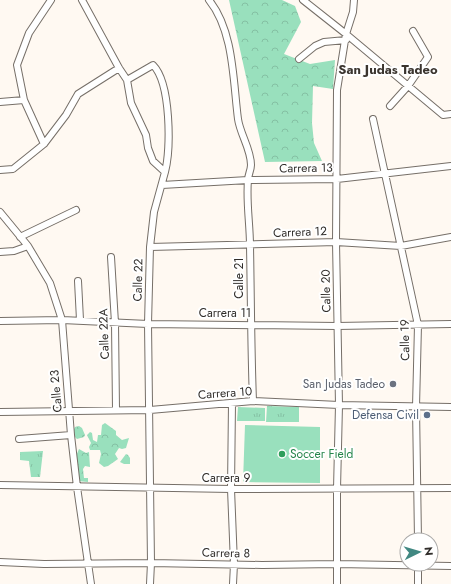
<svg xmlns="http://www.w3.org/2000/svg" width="451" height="584" viewBox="0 0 451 584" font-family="Jost,sans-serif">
  <defs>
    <pattern id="grass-tufts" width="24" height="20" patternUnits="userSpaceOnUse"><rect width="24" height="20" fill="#99e0bd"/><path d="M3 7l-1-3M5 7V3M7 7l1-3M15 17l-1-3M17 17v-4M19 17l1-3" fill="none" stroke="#84c0a3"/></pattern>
    <pattern id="forest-crowns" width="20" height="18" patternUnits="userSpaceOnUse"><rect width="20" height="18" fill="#99e0bd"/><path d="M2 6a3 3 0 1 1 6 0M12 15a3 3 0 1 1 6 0" fill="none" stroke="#84c0a3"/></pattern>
  </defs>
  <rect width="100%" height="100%" fill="#fff9f2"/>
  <path fill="url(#grass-tufts)" d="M267 406 299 407V422H266Z
    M238 407 265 408V421H237Z
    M43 451 40 477H31L29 461 20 460V452Z"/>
  <path fill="url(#forest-crowns)" d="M229 0H282L295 6 301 22 284 54 310 64 335 60 333 89 313 86 312 123 314 143 322 161 265 162Z
    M105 423 116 431V435L122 440 129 438 126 448 122 449 119 448 115 454 118 459 108 466 104 467 99 463 101 454 100 450H90L89 447 91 443 87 435 90 432 92 433 93 440 97 442 98 435H101L102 425Z
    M79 426 82 428 85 435 84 437 77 439 72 434 75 427Z
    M79 449 86 453 89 452 90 467 85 466 83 469 84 478H88V482L77 481V460L76 456Z
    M126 454 128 455 130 458V464H124L120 462Z"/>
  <path fill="#99e0bd" d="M245 425 320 427V483L243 482Z"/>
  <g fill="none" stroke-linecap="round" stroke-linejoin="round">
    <g stroke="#766f68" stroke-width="8">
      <path id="minor" d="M82 0 119 68 127 80 131 103 146 135 148 148 153 161 165 172 154 212 150 247 148 324 151 563 150 584
        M209 0C234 31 233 81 238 119 240 134 251 149 251 165 251 170 248 175 248 180 246 202 250 224 250 246 251 298 251 349 253 401
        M303 0 346 34 443 115 451 114
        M299 59 315 46 324 42 346 40
        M127 80 153 65C171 83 171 149 165 172
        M0 102 24 100
        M390 106 408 86 428 57 413 31
        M373 119 418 325 416 407 418 540
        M44 144 24 100 17 65 29 33 51 0
        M0 170 13 169 44 144 66 115 78 94 119 68
        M162 185 248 180 337 179 451 166
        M0 212 28 246 50 283 62 320 71 435 77 487 91 584
        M20 237 76 210
        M150 247 336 242 401 246 451 237
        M0 252 14 251 28 246
        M111 257 115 323 116 410
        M78 281 80 320
        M0 321 62 320 148 324 337 326 451 324
        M232 403 231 489 234 564 233 584
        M0 412 150 410 253 401 339 405 451 407
        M19 439 71 435
        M0 485 231 489 451 488
        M0 562 44 564 151 563 262 565 337 564 451 566
        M418 564V584
        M337 584V489L339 405 336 242 337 90 346 34 353 12 354 0"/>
    </g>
    <use href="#minor" stroke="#fff" stroke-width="6"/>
  </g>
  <circle fill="#6b7280" stroke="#fff" stroke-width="1.5" cx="393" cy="384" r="4"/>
  <circle fill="#5c6f8a" stroke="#fff" stroke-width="1.5" cx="427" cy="415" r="4"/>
  <circle fill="#2e9e5b" stroke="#fff" stroke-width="1.5" cx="282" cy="454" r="4"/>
  <g text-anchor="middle" stroke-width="4" stroke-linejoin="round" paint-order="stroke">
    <g font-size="12" fill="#302d2a" stroke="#fff">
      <text transform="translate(306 168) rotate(-1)" y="4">Carrera 13</text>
      <text transform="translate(300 232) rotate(-2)" y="4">Carrera 12</text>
      <text transform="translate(239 278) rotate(-90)" y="4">Calle 21</text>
      <text transform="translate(138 280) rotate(-89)" y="4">Calle 22</text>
      <text transform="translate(326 291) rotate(-91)" y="4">Calle 20</text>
      <text x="225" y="317">Carrera 11</text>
      <text transform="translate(104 334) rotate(-92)" y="4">Calle 22A</text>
      <text transform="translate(405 340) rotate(-91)" y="4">Calle 19</text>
      <text transform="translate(56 391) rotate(-95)" y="4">Calle 23</text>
      <text transform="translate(225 393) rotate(-4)" y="4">Carrera 10</text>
      <text x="226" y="482">Carrera 9</text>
      <text transform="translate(226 553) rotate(1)" y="4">Carrera 8</text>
    </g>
    <g font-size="12" fill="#5b616d" stroke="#fff" text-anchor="end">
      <text x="385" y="388">San Judas Tadeo</text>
    </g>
    <g font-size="12" fill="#4e5e75" stroke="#fff" text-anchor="end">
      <text x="419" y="419">Defensa Civil</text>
    </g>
    <g font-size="12" fill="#27864d" stroke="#fff" text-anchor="start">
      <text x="290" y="458">Soccer Field</text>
    </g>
    <g font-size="13" font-weight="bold" fill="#3b352f" stroke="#fff">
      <text x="388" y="74">San Judas Tadeo</text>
    </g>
  </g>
  <g transform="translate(419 552) rotate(85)"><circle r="19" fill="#ffffff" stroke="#acabaa"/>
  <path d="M0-3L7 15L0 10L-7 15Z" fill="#418882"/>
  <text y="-6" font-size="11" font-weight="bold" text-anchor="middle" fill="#302d2a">N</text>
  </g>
</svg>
